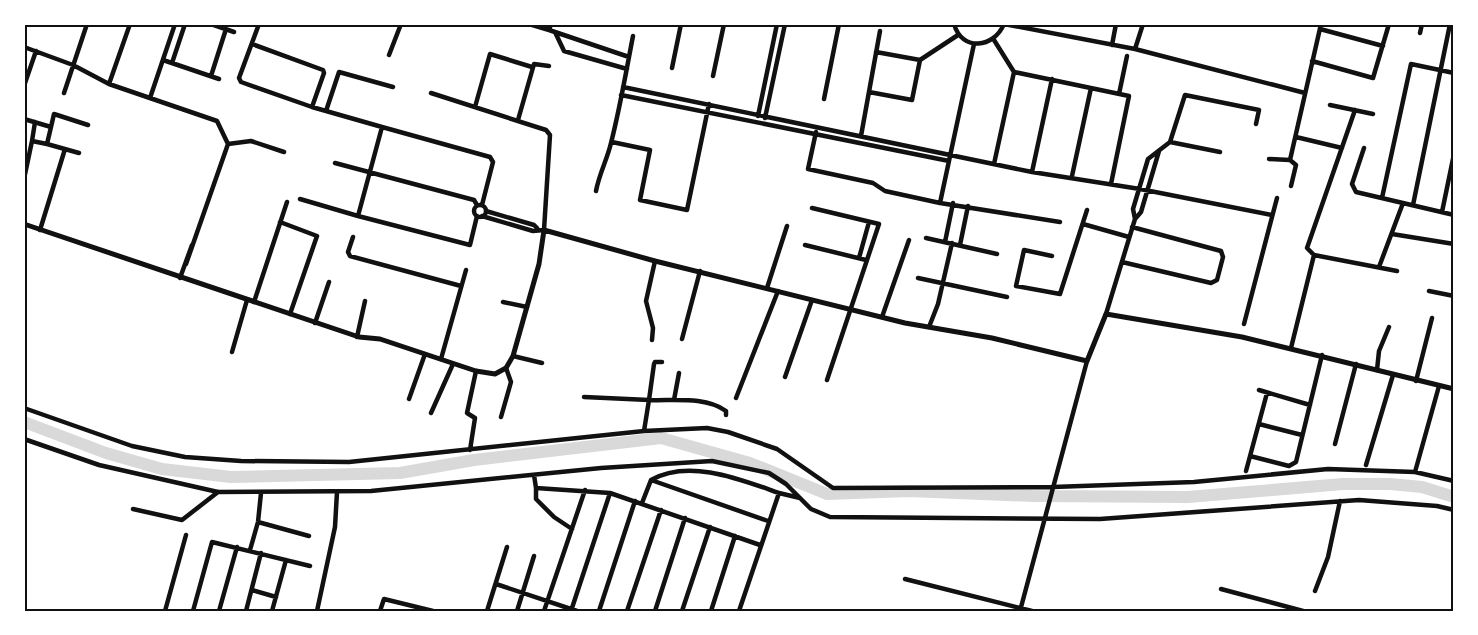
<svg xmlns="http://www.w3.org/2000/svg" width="1478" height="635" viewBox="0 0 1478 635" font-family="'Fira Sans',sans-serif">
  <rect width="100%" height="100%" fill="#fff"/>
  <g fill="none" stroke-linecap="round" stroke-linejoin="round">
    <path stroke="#d9d9d9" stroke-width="12" d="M24 422 106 453 162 469 231 477 400 473 474 460 661 438 750 463 827 494 909 491 1033 496 1188 497 1343 484H1390L1422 487 1454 497"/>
    <path stroke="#111" stroke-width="4.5" d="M211 24 234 32
      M259 24 239 78 241 82 312 107 382 127 358 216 300 199
      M529 24 549 30
      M551 24 549 30 555 32 564 51 627 69
      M954 24C962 52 994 48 1004 24
      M1004 24 1135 49 1305 93
      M1320 29 1383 46
      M555 32 629 57
      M1420 33 1422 24
      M994 40 1014 72 994 164
      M252 44 323 70 324 73 312 107
      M1112 45 1116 24
      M24 47 73 65 109 84 217 121 228 144 186 264
      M1135 49 1143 24
      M389 55 401 24
      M163 60 219 79
      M920 60 958 35
      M1312 61 1373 78 1389 24
      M172 63 185 24
      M672 68 681 24
      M1014 72 1129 96 1111 184
      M211 76 226 29
      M713 76 724 24
      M109 84 130 24
      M24 86 36 51
      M623 87 1032 172 1140 189 1272 215
      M869 92 912 100 920 60 876 52
      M64 93 87 24
      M431 93 546 130 550 135 544 230 533 231 482 216
      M1119 94 1127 56
      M621 95 949 161
      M150 98 175 24
      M824 99 839 24
      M1330 105 1373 114
      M475 107 490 54 532 67
      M1355 110 1307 248 1314 255 1397 271
      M326 111 339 72 393 87
      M758 116 777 24
      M765 118 785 24
      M24 119 51 127 47 144 32 141 35 122
      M518 120 534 64 549 66
      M51 127 54 114 88 125
      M382 127 490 157 493 162 482 205
      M816 132 808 169 873 183 885 191 940 203 1060 222
      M861 136 880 31
      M1296 137 1342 148
      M612 142 650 150 640 200 687 210 709 104
      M1170 142 1220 152
      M47 144 79 153
      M228 144 251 141 284 152
      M1364 148 1352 184 1356 192 1454 215
      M1269 159 1290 160 1321 24
      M1290 160 1296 165 1291 186
      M335 163 474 200 477 205
      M1032 172 1052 79
      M1072 176 1091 88
      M24 179 32 141
      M596 191C599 174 607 160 611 143 620 108 626 72 633 36
      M1382 198 1411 64 1454 73
      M940 203 974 44
      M474 211a6 6 0 1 1 12 0a6 6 0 1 1-12 0Z
      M1413 205 1450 24
      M812 208 879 224 827 380
      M486 211 534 225 537 228
      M1442 212 1454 154
      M358 216 470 245 477 216
      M1135 219 1141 212 1159 151
      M280 222 317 236 290 314
      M1083 224 1129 237
      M40 230 65 149
      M1392 234 1454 244
      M353 237 348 252 350 256 461 286
      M926 238 997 254
      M945 242 953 203
      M805 245 866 260
      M960 245 968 206
      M1052 256 1024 250 1016 286 1060 294 1087 210
      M859 258 869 222
      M1122 262 1211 283 1217 280 1223 257 1221 251 1132 227
      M1379 267 1403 203
      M180 278 192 245
      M918 278 1007 297
      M767 288 787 226
      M1429 291 1454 296
      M254 302 287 202
      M503 302 527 307
      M1106 314 1135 219 1133 209 1148 159 1170 142 1185 95 1259 110 1256 124
      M882 317 909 240
      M315 323 329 282
      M1244 324 1277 198
      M929 327 938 304 952 243
      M357 337 365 301
      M682 339 700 271
      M652 340 653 328 646 301 655 261
      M1291 348 1314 255
      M232 352 247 300
      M513 356 542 363
      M441 359 466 270
      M1377 370 1379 351 1389 327
      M785 377 812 300
      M1416 381 1432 318
      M1259 390 1310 405
      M584 397 649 400 654 364 655 362H662
      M736 398 778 291
      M409 399 425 354
      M674 400 679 373
      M24 408 132 446 185 457 241 461 349 462 644 431 707 428 728 432 777 449 833 488 1053 487 1194 482 1328 469 1415 472 1454 481
      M431 413 453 364
      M501 417 511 382 506 368
      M1259 424 1302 435
      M644 431 649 400C673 401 705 396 726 411V415
      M24 439 99 465 218 492 371 491 601 468 712 461 769 473 786 484 811 509 830 517 1100 519 1359 500 1437 506 1454 510
      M1335 444 1356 364
      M470 450 475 418 467 413 476 371
      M1250 456 1289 466 1296 462 1322 355
      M1366 465 1393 375
      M1246 471 1267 393
      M1415 472 1439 386
      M534 475 536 488 610 493 760 545
      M651 480 768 521
      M536 488V499L554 517 572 529
      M642 503 651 480C689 458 742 480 779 493
      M133 509 182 520 218 492
      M258 522 309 536
      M250 550 258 522 261 493
      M905 579 1032 611
      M496 584 577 611
      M1221 589 1303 611
      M252 590 276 597
      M1315 591 1328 557 1340 501
      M165 611 186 535
      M193 611 212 542 310 566
      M219 611 237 547
      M246 611 261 553
      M272 611 286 560
      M317 611 335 527 337 492
      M380 611 384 599 433 611
      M487 611 507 547
      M517 611 534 556
      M544 611 585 490
      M571 611 610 493
      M599 611 635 501
      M627 611 661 510
      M655 611 685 518
      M682 611 710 527
      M711 611 735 536
      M739 611 779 493 800 498
      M1020 611 1087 361"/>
    <path stroke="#111" stroke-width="5" d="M24 224 359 337 380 339 476 371 495 374 506 368 513 356 539 264 544 230 655 261 905 323 992 338 1087 361 1106 314 1242 337 1454 389"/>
  </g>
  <rect width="1478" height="635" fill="none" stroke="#ffffff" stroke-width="51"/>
  <rect x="26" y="26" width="1426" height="584" fill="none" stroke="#111" stroke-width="2"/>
</svg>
